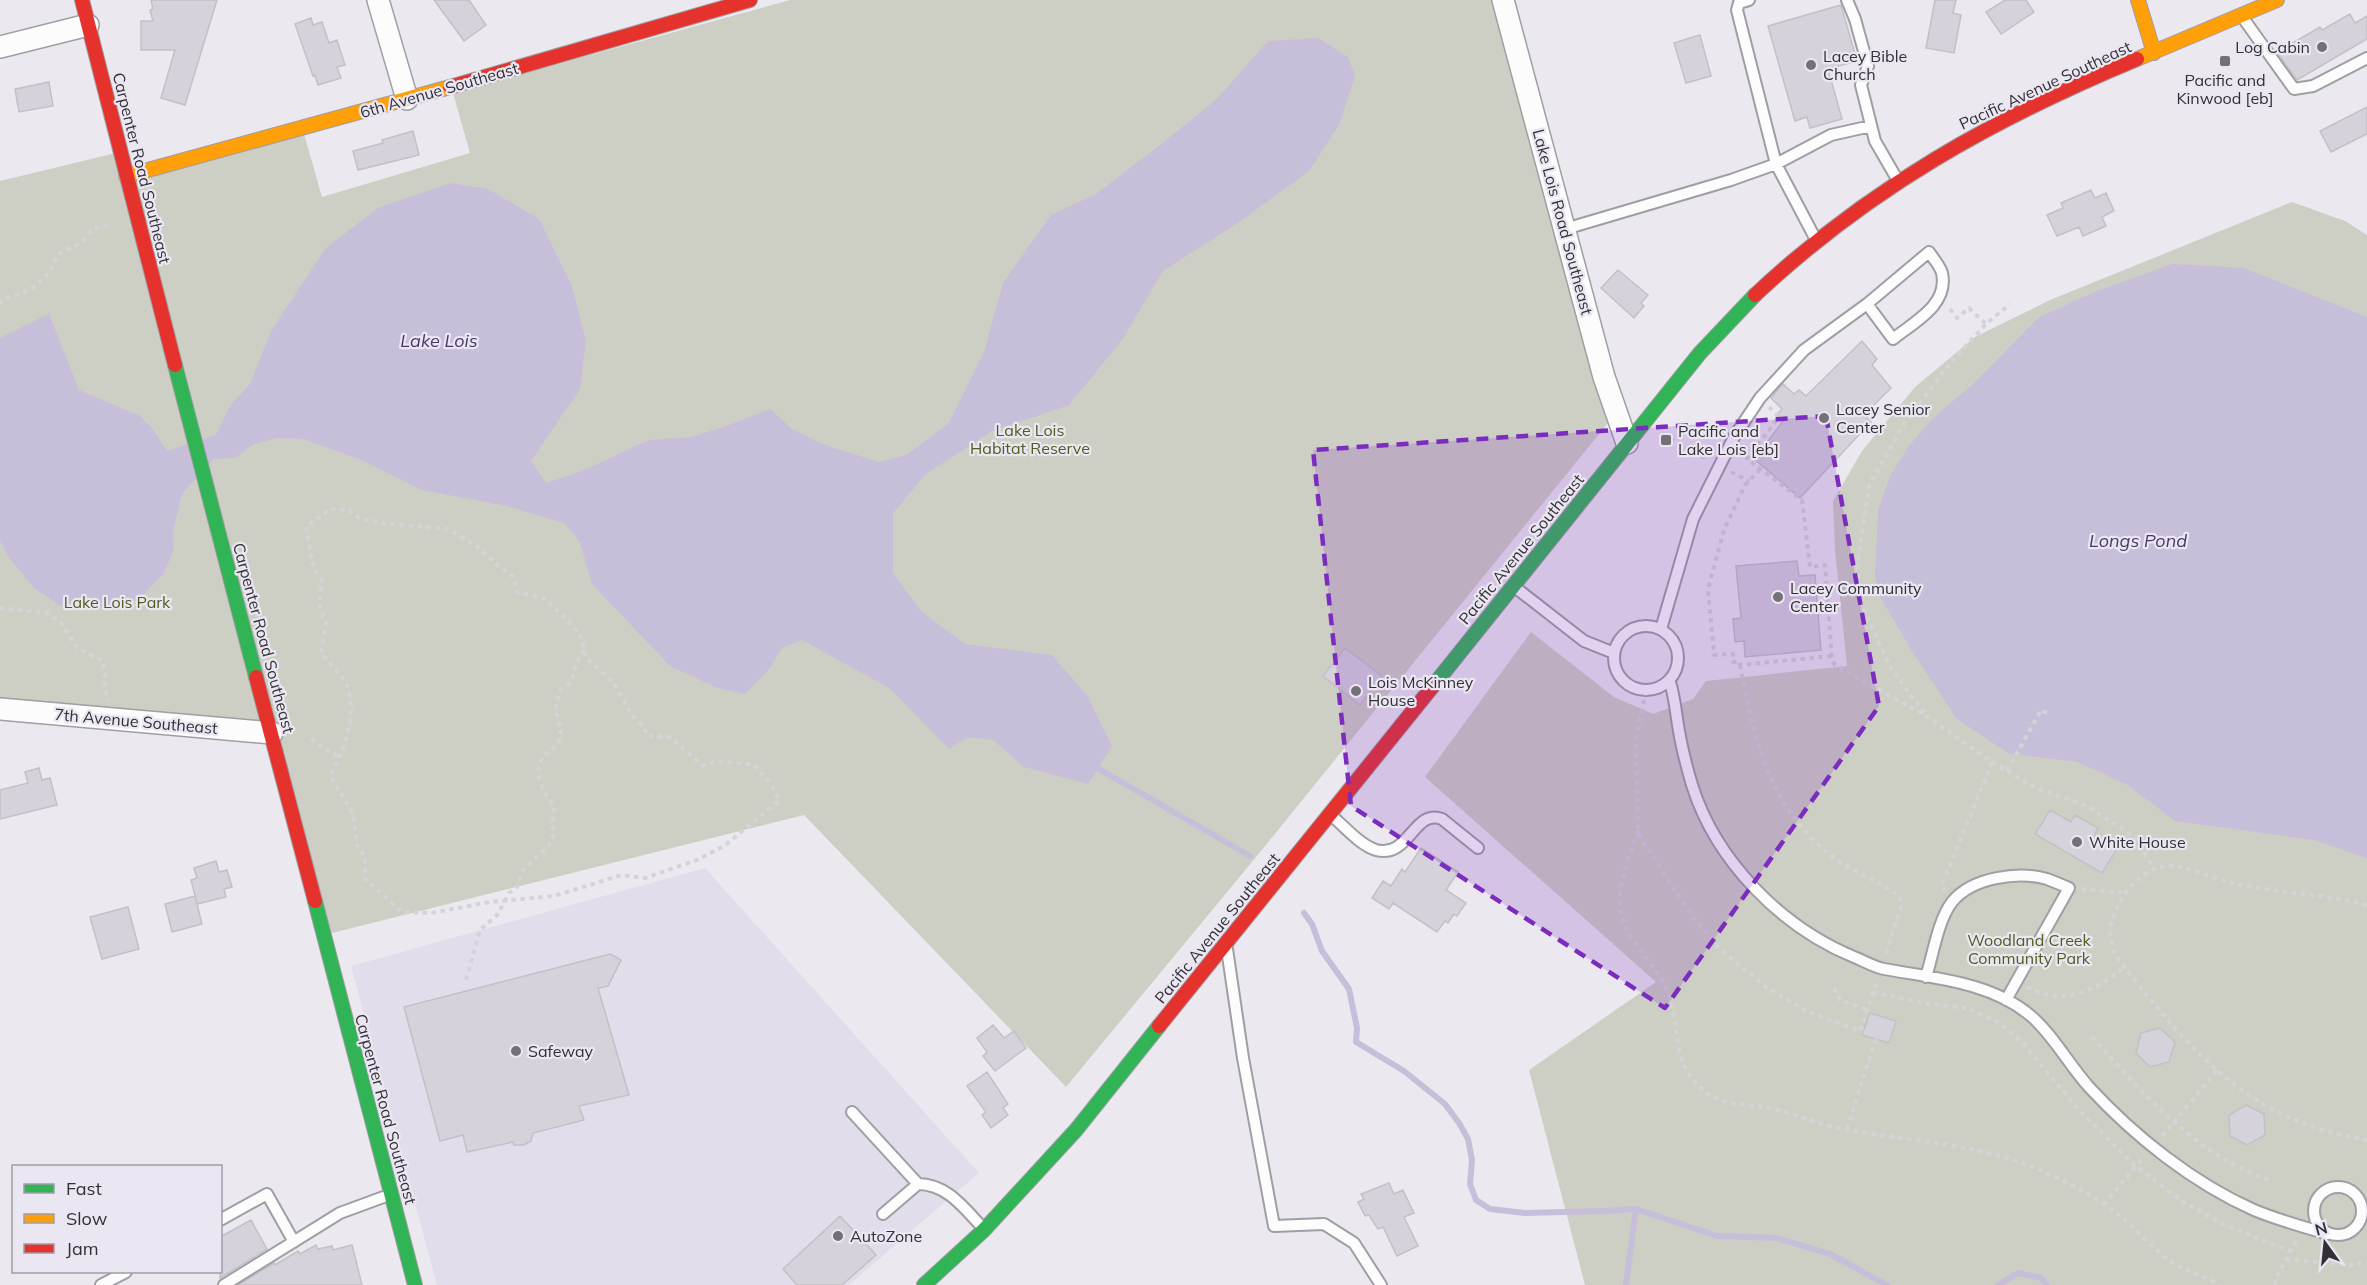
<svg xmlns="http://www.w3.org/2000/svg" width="2367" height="1285" viewBox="0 0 2367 1285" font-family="Mulish,sans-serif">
  <rect width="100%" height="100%" fill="#ebe9ef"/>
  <path fill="#e2ddeb" d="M705 868 979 1173 849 1285H437L351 966Z"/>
  <path fill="#cdcfc4" d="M790 0H1496L1612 418 1261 851 1066 1087 804 815 324 935 272 733 0 709V181L120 152 135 181 304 134 322 197 470 153 453 93Z
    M2292 202 2345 221 2367 235V1285H1585L1529 1070 1656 982 1425 777 1531 632 1614 697 1653 714 1693 699 1706 681 1847 666 1835 550 1833 501 1862 451 1915 387 1975 337 2050 300Z"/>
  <path fill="#c7beda" d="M1318 38 1348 57 1355 76 1339 125 1309 171 1242 220 1163 271 1122 340 1069 405 992 431 926 474 893 513V573L922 612 965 644 1052 655 1087 695 1112 746 1088 784 1024 767 993 740 968 737 949 749 889 688 802 640 782 648 769 669 745 694 718 688 670 666 592 584 580 542 564 523 507 506 422 490 359 459 303 439 277 438 254 444 235 458 214 459 182 494 173 531 174 549 164 573 146 592 127 607 97 608 59 605 34 588 10 559 0 541V338L49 314 79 390 140 416 152 428 167 451 216 435 230 406 250 384 271 331 326 248 378 208 450 183 488 189 539 219 572 286 586 341 580 389 531 461 546 483 582 471 649 440 691 437 724 427 770 409 792 429 822 444 879 462 906 455 949 423 984 352 1003 283 1051 215 1096 194 1155 149 1217 99 1268 41Z
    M2172 264 2244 268 2367 317V858L2314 840 2175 821 2126 784 2077 762 2008 753 1957 719 1910 648 1878 593 1875 575 1878 511 1890 476 1909 446 1931 420 1974 383 2039 317 2097 291Z"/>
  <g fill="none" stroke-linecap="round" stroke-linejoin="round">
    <path stroke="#c7beda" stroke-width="6" d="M1092 765 1250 856
      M1304 913 1312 924 1322 951 1349 989 1357 1028 1356 1042 1404 1071 1445 1104 1459 1123 1468 1139 1472 1160 1470 1184 1476 1200 1490 1209 1525 1213 1603 1211 1636 1209 1717 1236 1777 1238 1830 1254 1887 1285
      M1626 1285 1636 1209
      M1998 1285 2018 1273 2041 1278 2047 1285"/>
  </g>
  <path fill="#d5d2db" stroke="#c2c1c5" stroke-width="1.5" d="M151 0H217L185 105 161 98 175 50H141V21H153L150 10 153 9Z
    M434 0H469L486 25 464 41Z
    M1935 0H1956L1953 13 1961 15 1954 53 1926 48Z
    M2005 0H2026L2034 12 2001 34 1986 12Z
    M1841 5 1857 61 1828 69 1842 119 1810 128 1807 117 1795 121 1768 26Z
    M2350 14 2355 23 2367 16V39L2297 80 2279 55 2291 48 2289 45 2320 27 2322 30Z
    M311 18 313 25 322 22 329 43 337 40 345 65 337 67 341 78 318 85 315 75 313 76 295 24Z
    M1700 35 1711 76 1686 83 1674 43Z
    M49 82 53 106 19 112 15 89Z
    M2367 107V134L2331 152 2320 131Z
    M413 131 419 155 358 170 353 151 383 143 382 140Z
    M2091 190 2095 198 2106 193 2114 211 2102 217 2106 226 2083 236 2079 227 2057 236 2047 215 2063 208 2061 203Z
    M1618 270 1648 295 1641 303 1644 306 1634 318 1601 288Z
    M1862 341 1877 359 1872 365 1891 388 1864 415 1871 422 1800 498 1754 459 1784 420 1777 414 1782 409 1771 398 1783 384 1794 394 1799 390 1806 396Z
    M1797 561 1799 576 1815 575 1821 650 1745 657 1744 641 1735 642 1733 619 1741 618 1736 566Z
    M1345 648 1382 676 1360 705 1323 676Z
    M39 768 42 780 50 778 57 805 0 819V790L28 783 25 772Z
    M2050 810 2071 822 2075 815 2098 828 2094 836 2117 849 2102 873 2035 834Z
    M1421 848 1458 872 1446 890 1466 903 1457 916 1454 914 1448 923 1445 921 1437 932 1393 903 1389 909 1372 898 1383 881 1391 886 1402 869 1405 872Z
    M216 861 219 872 227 870 232 887 224 889 226 897 197 904 191 880 197 878 194 868Z
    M195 896 202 924 172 932 165 904Z
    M128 907 139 949 102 959 90 917Z
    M610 954 621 960 608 986 598 988 629 1095 579 1106 584 1120 533 1133 531 1141 524 1145H514L513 1142 467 1152 463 1135 440 1141 404 1007Z
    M1870 1013 1896 1021 1889 1043 1862 1035Z
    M993 1025 1004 1038 1014 1031 1026 1048 995 1071 983 1056 987 1052 977 1038Z
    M2160 1028 2175 1042 2169 1062 2150 1067 2136 1053 2141 1033Z
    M987 1072 1008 1104 1003 1108 1008 1115 991 1128 982 1115 986 1112 967 1086Z
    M2246 1105 2264 1114 2265 1135 2247 1145 2230 1136 2229 1115Z
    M1389 1183 1394 1194 1403 1190 1414 1213 1404 1217 1418 1246 1397 1256 1383 1227 1378 1229 1369 1215 1365 1216 1358 1202 1364 1199 1361 1194Z
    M840 1216 876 1255 842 1285H797L783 1269Z
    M251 1220 267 1249 220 1278V1237Z
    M316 1245 318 1249 332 1246 333 1250 352 1245 362 1285H238L274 1263 275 1265 298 1251 300 1254Z"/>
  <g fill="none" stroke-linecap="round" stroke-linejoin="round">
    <g stroke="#9f9ea3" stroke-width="14">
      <path id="lane" d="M1749 0 1739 3 1737 10 1776 164 1815 238
        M1847 0 1855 19 1868 66 1861 85 1875 141 1897 179
        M2243 18 2294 89 2313 86 2367 58
        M1565 229 1731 180 1776 164 1831 135 1871 126
        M1516 588 1584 641 1614 653
        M1614 658a32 32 0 1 1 64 0a32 32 0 1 1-64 0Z
        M1661 629 1693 519 1734 437 1760 398 1804 350 1867 304 1929 252C1933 258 1940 266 1942 273 1949 305 1914 322 1893 339L1867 304
        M1670 682C1675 698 1676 715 1679 731 1682 749 1687 768 1692 785 1716 861 1781 927 1854 957 1864 961 1874 967 1884 969 1933 978 1991 982 2031 1016 2054 1036 2069 1065 2089 1087 2134 1136 2193 1183 2254 1210 2278 1220 2303 1227 2328 1234
        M1332 816C1345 827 1360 845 1376 850 1409 859 1414 808 1442 819L1478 848
        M1227 949 1243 1058 1274 1226 1324 1224 1354 1243 1381 1285
        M1926 977C1933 955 1938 920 1952 902 1972 877 2019 871 2047 879 2055 882 2062 885 2069 888L2006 1000
        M852 1112 918 1184
        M2314 1211a24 24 0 1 1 48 0a24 24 0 1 1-48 0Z
        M883 1214 918 1184C947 1184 964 1208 982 1227
        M220 1220 267 1194 294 1242
        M101 1285 126 1272
        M224 1285 340 1213 389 1195"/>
    </g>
    <g stroke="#9f9ea3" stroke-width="24">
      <path id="street" d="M378 0 407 99
        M1503 0 1604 377 1627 443
        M0 47 88 25
        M0 709 272 733"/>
    </g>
    <g stroke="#9f9ea3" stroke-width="16">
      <path id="fast" d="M175 365 256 677
        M1433 686 1700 353 1755 295
        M315 901 415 1285
        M924 1285 984 1230 1076 1130 1159 1026"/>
    </g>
    <g stroke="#9f9ea3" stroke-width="16">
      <path id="slow" d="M2138 0 2154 53
        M2137 59 2277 0
        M126 176 450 87"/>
    </g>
    <g stroke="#9f9ea3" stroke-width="16">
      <path id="jam" d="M82 0 175 365
        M450 87 750 0
        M1755 295C1869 188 1993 119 2137 59
        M256 677 315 901
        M1159 1026 1433 686"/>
    </g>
    <path stroke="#d4d4d6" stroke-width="4" stroke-dasharray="4.5 4.5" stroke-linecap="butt" d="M0 304 2 300C31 291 47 283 58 254L81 243 93 229 113 223
      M1950 309 1957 318 1969 308 1986 324
      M1769 407 1779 417 1747 459 1802 500 1810 567 1825 565 1832 659 1835 665 1926 716 1992 762 2034 787 2087 806 2135 837 2154 869
      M1662 434 1708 460
      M1760 469 1745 485 1724 530 1708 589 1714 655 1733 654V662L1739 661 1740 665 1832 656
      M1731 472 1749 481
      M331 509 349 510 359 518 382 523 448 529 478 547 497 565 514 577 517 592 544 598 568 621 580 634 586 658 613 682 633 717 642 725 648 736 670 737 702 765 718 761 754 765 772 785 779 801 724 846 697 860 645 878 622 875 554 896 490 902 431 913 402 912 365 879V857L357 845 353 814 330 775C344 750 358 715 347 686 343 675 329 663 321 653L326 623 319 604 322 581 313 568 306 526Z
      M0 608 47 613 62 624 77 648 103 661 107 701
      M1740 665C1755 741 1769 810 1836 859 1856 874 1881 881 1900 897L1901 907 1885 957
      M1646 691 1636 739 1638 831 1640 837 1692 916 1722 951 1766 987 1809 1012 1860 1031 1877 981
      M1924 713 1891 668 1859 599 1858 560 1869 486 1903 425 1951 362 1986 324 2010 304
      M311 739 340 758
      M2007 771 2041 710 2051 715
      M1638 831C1627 865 1608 902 1630 935 1641 953 1657 969 1666 988 1680 1016 1671 1056 1695 1082 1721 1111 1745 1101 1778 1110 1798 1115 1818 1124 1839 1128 1901 1141 1969 1142 2030 1166 2061 1178 2094 1195 2120 1216 2138 1230 2153 1249 2171 1262 2186 1271 2205 1276 2220 1285
      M2082 889 2125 893
      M1946 891 1942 885 1992 762
      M2367 905C2321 893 2274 893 2228 882 2209 878 2184 864 2167 866 2148 867 2130 884 2121 900 2113 914 2107 933 2113 948 2119 963 2132 976 2142 989 2181 1038 2226 1088 2284 1115 2310 1128 2339 1135 2367 1140
      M466 980 480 930 498 914 509 893 517 887 523 870 552 842 554 805C536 783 529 761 558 745L561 728 555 709 560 690C572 684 573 677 576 665 577 661 581 655 584 651
      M2027 987C2063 1007 2096 990 2125 967
      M1834 988 1840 1000 1867 1010
      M1873 992 1922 1003 1967 1008 1998 1022 2022 1042 2078 1109 2132 1163 2183 1202 2225 1225 2290 1251
      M2092 1037C2144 1094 2197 1157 2272 1181
      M1847 1129 1877 1035 1860 1031
      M2162 1136 2217 1070
      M2104 1205 2145 1155
      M2286 1259 2351 1265 2367 1262
      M2275 1285 2276 1278 2298 1237"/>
    <use href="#lane" stroke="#fcfcfd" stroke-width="10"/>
    <use href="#street" stroke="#fcfcfd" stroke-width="21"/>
    <use href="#fast" stroke="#30b455" stroke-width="14"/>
    <use href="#slow" stroke="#ff9f0a" stroke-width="14"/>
    <use href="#jam" stroke="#e5322d" stroke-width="14"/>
  </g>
  <path fill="#7b2cbf" fill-opacity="0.2" stroke="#7b2cbf" stroke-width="4.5" stroke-dasharray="12 8" stroke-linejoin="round" d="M1826 416 1879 706 1665 1008 1351 806 1313 450Z"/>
  <g fill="#737176" stroke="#eae6f2" stroke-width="2">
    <circle cx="2322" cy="47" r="6"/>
    <rect x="2219" y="55" width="12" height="12" rx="3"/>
    <circle cx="1811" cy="65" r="6"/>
    <circle cx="1824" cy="418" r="6"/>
    <rect x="1660" y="434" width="12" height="12" rx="3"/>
    <circle cx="1778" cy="597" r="6"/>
    <circle cx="1356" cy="691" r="6"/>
    <circle cx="2077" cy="842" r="6"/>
    <circle cx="516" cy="1051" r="6"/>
    <circle cx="838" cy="1236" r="6"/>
  </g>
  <g text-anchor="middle" stroke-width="4.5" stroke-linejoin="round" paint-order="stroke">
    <g font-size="16" fill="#323035" stroke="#eae6f2" text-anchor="start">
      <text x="2310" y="53" text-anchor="end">Log Cabin</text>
      <text x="1823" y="62">Lacey Bible<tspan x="1823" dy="18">Church</tspan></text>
      <text x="2225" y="86" text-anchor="middle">Pacific and<tspan x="2225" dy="18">Kinwood [eb]</tspan></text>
      <text x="1836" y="415">Lacey Senior<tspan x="1836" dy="18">Center</tspan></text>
      <text x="1678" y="437">Pacific and<tspan x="1678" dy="18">Lake Lois [eb]</tspan></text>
      <text x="1790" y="594">Lacey Community<tspan x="1790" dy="18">Center</tspan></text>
      <text x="1368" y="688">Lois McKinney<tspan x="1368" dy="18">House</tspan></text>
      <text x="2089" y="848">White House</text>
      <text x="528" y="1057">Safeway</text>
      <text x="850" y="1242">AutoZone</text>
    </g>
    <g font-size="16" fill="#323035" stroke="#eae6f2">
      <text transform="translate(2045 85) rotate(-25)" y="6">Pacific Avenue Southeast</text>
      <text transform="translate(439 90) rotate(-16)" y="6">6th Avenue Southeast</text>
      <text transform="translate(142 168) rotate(76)" y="6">Carpenter Road Southeast</text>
      <text transform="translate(1563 222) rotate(75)" y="6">Lake Lois Road Southeast</text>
      <text transform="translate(1521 549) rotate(-51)" y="6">Pacific Avenue Southeast</text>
      <text transform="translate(264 638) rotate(75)" y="6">Carpenter Road Southeast</text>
      <text transform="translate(136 721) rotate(5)" y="6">7th Avenue Southeast</text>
      <text transform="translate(1217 928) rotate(-51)" y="6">Pacific Avenue Southeast</text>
      <text transform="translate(386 1109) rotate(75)" y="6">Carpenter Road Southeast</text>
    </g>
    <g font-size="16" fill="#515b1f" stroke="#eae6f2">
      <text x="1030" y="436">Lake Lois<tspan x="1030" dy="18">Habitat Reserve</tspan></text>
      <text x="117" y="608">Lake Lois Park</text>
      <text x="2029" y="946">Woodland Creek<tspan x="2029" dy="18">Community Park</tspan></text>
    </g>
    <g font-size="18" font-style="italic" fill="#4b386a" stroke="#eae6f2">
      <text x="439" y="347">Lake Lois</text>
      <text x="2138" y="547">Longs Pond</text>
    </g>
  </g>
  <rect x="12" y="1165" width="210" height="108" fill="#eae6f2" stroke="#a09da6" stroke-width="1.5"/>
  <rect x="24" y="1184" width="30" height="9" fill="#30b455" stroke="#a09da6" stroke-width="1.5"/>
  <text x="66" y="1195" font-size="18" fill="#323035">Fast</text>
  <rect x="24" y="1214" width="30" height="9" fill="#ff9f0a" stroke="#a09da6" stroke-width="1.5"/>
  <text x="66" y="1225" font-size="18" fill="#323035">Slow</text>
  <rect x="24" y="1244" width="30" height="9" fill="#e5322d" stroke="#a09da6" stroke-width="1.5"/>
  <text x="66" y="1255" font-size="18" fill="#323035">Jam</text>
  <g transform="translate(2325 1243) rotate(345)" stroke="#eae6f2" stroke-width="4.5" paint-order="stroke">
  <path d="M0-4.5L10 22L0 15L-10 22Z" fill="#323035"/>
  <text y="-9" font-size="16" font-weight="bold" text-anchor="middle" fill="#323035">N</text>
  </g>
</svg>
